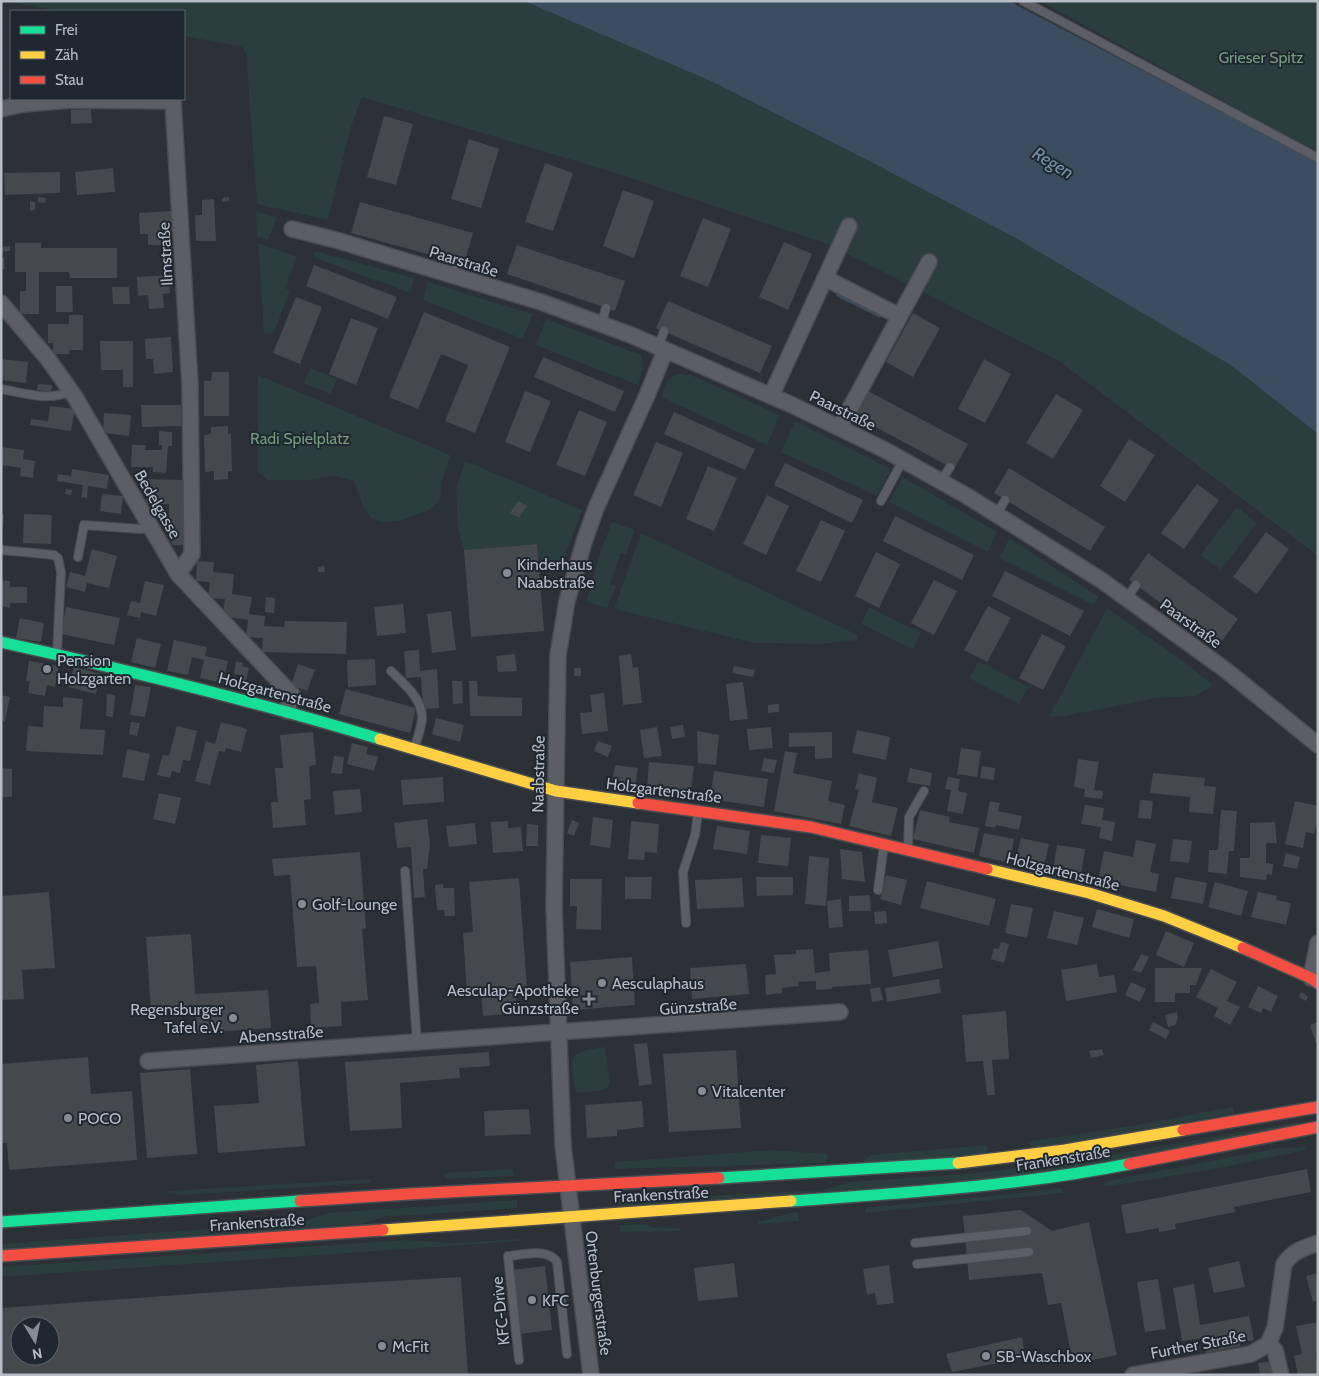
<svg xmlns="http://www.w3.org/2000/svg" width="1319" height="1376" viewBox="0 0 1319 1376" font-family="Cabin,sans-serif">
  <rect width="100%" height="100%" fill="#2b3136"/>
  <path fill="#2b3d3d" d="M6 1H524L713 82 867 160 1012 236 1232 366 1318 434V556L1059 361 828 244 619 174 362 97 351 127 328 220 257 204 246 53 242 47 184 36V11H58Z
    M1040 1H1318V151L1294 140Z
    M256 212 277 217 268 240 257 237Z
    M258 243 297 257 285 288 290 290 274 333 264 334Z
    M315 251 414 278 411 293 313 257Z
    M428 282 532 314 523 339 423 300Z
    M546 319 641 355 643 368 638 385 536 345Z
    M310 368 337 379 331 394 304 383Z
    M677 374 691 375 780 415 767 445 661 397 668 380Z
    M258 375 450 455 442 482 440 499 429 510 403 520 383 523 371 518 363 506 354 481 334 476 308 480H267L258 472Z
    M795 421 891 469 877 496 781 452Z
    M465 461 582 510 561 567 538 557 537 544 464 550 458 528 456 489Z
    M903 477 997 532 988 552 889 502Z
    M1237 507 1257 523 1221 570 1200 555Z
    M612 522 635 530 626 554 621 553 610 584 616 586 607 608 586 602 601 550Z
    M641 533 858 635 857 640 822 644 754 643 614 609Z
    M1009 538 1099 597 1094 605 1000 558Z
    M869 607 921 633 913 649 861 624Z
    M1107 608 1184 662 1213 685 1196 696 1157 698 1065 716 1049 717Z
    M979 661 1029 687 1019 704 969 678Z
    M605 1047 610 1084 605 1090 576 1093C570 1057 565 1052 605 1047Z
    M1233 1107 1234 1113 1034 1149 1027 1142 1136 1125Z
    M1299 1122 1300 1125 1114 1162 985 1180 619 1206V1200L823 1190 850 1182 966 1174 1070 1162Z
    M987 1145V1154L861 1163 871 1155Z
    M1305 1147V1150L1215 1169 1104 1187 1105 1183 1112 1180 1278 1148Z
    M772 1150 827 1154V1163L615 1169V1162Z
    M513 1169 514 1176 445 1179 444 1173Z
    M370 1179V1183L184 1195 167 1193V1191Z
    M1062 1188 1064 1193 865 1213V1208L874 1207 992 1196Z
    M517 1200V1208L382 1217 361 1224 1 1249V1244L292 1223 305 1221 327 1213Z
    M798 1212 799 1221 758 1224V1222L790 1213Z
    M647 1224 651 1227 679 1228 680 1231 620 1232 619 1225Z
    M520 1239V1241L1 1277V1267L406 1240 455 1243Z"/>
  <path fill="#3b4d5e" d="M524 1H1009L1318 162V434L1232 366 1012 236 867 160 713 82Z
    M837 293 881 315 880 318 836 296Z"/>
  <path fill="#44494e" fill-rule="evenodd" d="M91 109 92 123 71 124V110Z
    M384 116 413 124 396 185 367 177Z
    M469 139 499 149 481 208 451 199Z
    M545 163 573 173 553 231 525 222Z
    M113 168 115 192 77 195 75 172Z
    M60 172V193L5 195 4 173Z
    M623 190 654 201 634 258 603 246Z
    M38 197 46 198 45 203 38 202Z
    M229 197V201L222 202V198Z
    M214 199 216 241H196L195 215H202V200Z
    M30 201 35 202V210L30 211Z
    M360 202 473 233 464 264 351 233Z
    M172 211 173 234 162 235V245H148V234H140L139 213Z
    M703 218 731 229 708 287 680 276Z
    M784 242 812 254 788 310 759 297Z
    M15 243H41V248H117V278H70L69 272H39V314H20V291H26V272H15Z
    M517 245 625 281 615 311 507 274Z
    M10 246V251L1 252V247Z
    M1 258H4L5 269H1Z
    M314 265 397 297 388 319 306 286Z
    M169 275 170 293 163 294 164 308 149 309 148 295 138 296 137 277Z
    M56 286H72L73 312H56Z
    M112 287H129L130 304H113Z
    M296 297 322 307 300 364 273 353Z
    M668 301 772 346 760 373 656 328Z
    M424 312 510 347 475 433 445 421 468 365 441 354 418 409 389 397Z
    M913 313 940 328 913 377 886 362Z
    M69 315H83V350H69V354H53V343H48V324H69Z
    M351 318 378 328 356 385 329 374Z
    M171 337 173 372 154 374 153 359H146L145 339Z
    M100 341H133V387H123V370H101Z
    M543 357 624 391 615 412 534 377Z
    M1 359 28 362 26 383 1 380Z
    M984 359 1011 374 985 423 958 409Z
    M212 372H229V416H204V381H211Z
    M38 384 52 385 51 392 37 390Z
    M525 391 551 401 530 452 505 442Z
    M868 391 968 444 954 469 855 416Z
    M1056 394 1083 410 1053 459 1026 443Z
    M141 405H181V426L142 427Z
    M50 406 75 409 71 431 30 425 31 419 48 421Z
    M579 410 607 422 585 476 556 465Z
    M674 412 755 449 745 470 664 434Z
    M104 413 131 415 129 436 103 433Z
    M228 426V434H231L232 471H228V479L214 480V471L205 472 204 435 211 434V427Z
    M159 431 172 432V446H168L166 473 153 472V467H131L132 445H146L145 450H162V445H159Z
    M1129 439 1155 455 1125 502 1100 486Z
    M656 442 683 453 661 507 633 495Z
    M1 447 24 450 23 459 35 461 33 478 20 476 21 468 1 465Z
    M785 463 863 500 852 523 774 485Z
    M708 466 737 478 714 531 686 519Z
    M1009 468 1105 527 1090 551 994 493Z
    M72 469 109 475 107 489 88 486 87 498 81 497 83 485 57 481 58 474 71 476Z
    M146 479 184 480 183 545H173L169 537V504H146Z
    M1197 484 1219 500 1184 549 1161 533Z
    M66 489 72 490 71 495 65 494Z
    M102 494 123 496 121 514 100 511Z
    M767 495 789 506 766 555 743 544Z
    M518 501 527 506 519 518 510 513Z
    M1 513 4 514 3 529H1Z
    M24 514 52 515 51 544 23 543Z
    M895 516 974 555 962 580 883 541Z
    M821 520 845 531 821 582 796 571Z
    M1266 532 1289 549 1257 594 1233 577Z
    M537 544 544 631 471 637 464 550Z
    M92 549 117 556 109 588 87 583 85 592 66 587 70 572 85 576Z
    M876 552 900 564 879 608 855 596Z
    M1148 553 1238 619 1219 645 1129 580Z
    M197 561 214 562 213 572 234 574 232 594 252 597 249 614 265 616 264 626 284 627 285 621 347 622 346 654 262 652 263 638 246 637 248 620 223 616 225 599 208 598 210 582 196 581Z
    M324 566 325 572H318V567Z
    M1005 571 1084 611 1070 636 992 596Z
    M1 580 10 581V587H27V603H10V608L1 606Z
    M934 580 957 591 934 635 911 623Z
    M145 581 164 585 156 616 141 612 140 618 127 615 131 601 140 603Z
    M266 597 275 598 274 613 265 612Z
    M403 604 406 633 377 636 374 607Z
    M988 606 1011 618 987 662 964 650Z
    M66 607 120 618 114 645 61 634Z
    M451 611 456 650 432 653 427 614Z
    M20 618 44 623 41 642 16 638Z
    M1042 634 1066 646 1043 690 1019 678Z
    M137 638 161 644 155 668 131 662Z
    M174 640 207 647 205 656 228 661 223 683 200 678 204 660 192 657 188 675 167 671Z
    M419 650 420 671 437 669 439 708 423 709 421 677 406 678 404 651Z
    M515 654 517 671 498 672 496 656Z
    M631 654 633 668 638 667 642 703 623 705 619 656Z
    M375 659 376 685 348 687 347 660Z
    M29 661 59 666 55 687 47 685 45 696 28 693 30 682 26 681Z
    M236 661 243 663 242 666 249 668 246 681 239 680 240 675 234 674Z
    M298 664 315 670 307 691 291 685Z
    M734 666 755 670 753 677 732 673Z
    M74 667 101 674 96 694 68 687Z
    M574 668H581V676H574Z
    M452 681H462L463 703 453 704Z
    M469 681H477L478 696 522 698V716H470Z
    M743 682 748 719 730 721 726 684Z
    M135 685 151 687 145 717 130 715Z
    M346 689 416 708 410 733 339 714Z
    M604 693 608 731 582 734 580 713 592 712 590 695Z
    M107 694 115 695 113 717 106 716Z
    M1 695 10 697 5 722 1 721Z
    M63 697 83 699 80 729 105 730 103 755 26 751 28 726 43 727 44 706 63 707Z
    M779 704V712L768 713V705Z
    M436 718 464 725 460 742 432 734Z
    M131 722 140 723 137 736 129 734Z
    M221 722 247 729 241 752 226 748 225 752 219 751 210 785 195 781 206 741 215 744Z
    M683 725 685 737 672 739 670 727Z
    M177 726 197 731 190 761 183 760 180 773 172 771 170 778 157 775 163 755 169 756Z
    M657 727 662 756 644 758 640 730Z
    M771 727 773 748 749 750 747 729Z
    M857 730 890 737 886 760 852 753Z
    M697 731 719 735 716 765 698 763Z
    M313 732 316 765 309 766 311 799 304 800 306 825 273 828 271 802H278L275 768H283L280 735Z
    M832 732V758L815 759V746L789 747V733Z
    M598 741 612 746 608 757 594 751Z
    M352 743 368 747 366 754 378 757 374 771 347 764Z
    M961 748 981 751 977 777 957 774Z
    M127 749 150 754 144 781 122 777Z
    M785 751 797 753 793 773 832 781 828 801 845 805 841 824 774 811Z
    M334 756 344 757 342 774 331 773Z
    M764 758 777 760 774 773 761 771Z
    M1078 759 1099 762 1094 790 1103 791 1102 799 1084 797 1085 789 1074 787Z
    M649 762 694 766 691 791 647 787Z
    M615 765 638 768 635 787 612 783Z
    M982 766 995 768 994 780 980 778Z
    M1 768 12 769V797H1Z
    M910 768 932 773 930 786 907 782Z
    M714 771 768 779 764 807 710 799Z
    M859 773 877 778 872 802 898 808 891 836 849 826 859 790 855 789Z
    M1153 773 1205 778 1204 786 1216 787 1213 814 1189 812 1190 797 1150 793Z
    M443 777 444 802 403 805 401 780Z
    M948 777 960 779 958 791 967 793 963 814 947 811 951 790 945 789Z
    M360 789 362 812 335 815 333 791Z
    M159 793 181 798 175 824 153 819Z
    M1140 800 1153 801 1151 819 1138 818Z
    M990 801 1000 803 998 811 1022 816 1019 830 996 825 995 828 985 826Z
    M1295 801 1318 806V819L1314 834 1306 832 1303 848 1285 844Z
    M1085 805 1104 808 1102 820 1115 822 1112 841 1099 838 1101 827 1081 824Z
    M920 810 950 817 949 822 979 828 974 853 913 839Z
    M1221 810 1237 811 1234 851H1229L1227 874 1208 872 1209 850H1218Z
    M593 817 613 820 610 848 590 845Z
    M427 819 430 844 427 869H423L425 897 414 898 411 847 397 848 394 823Z
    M572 820 579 823 574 836 567 833Z
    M508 821V828L521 827 523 851 493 853 491 822Z
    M631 821 659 824 657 853 645 852 644 860 628 859Z
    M1275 822 1277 843H1266V863L1273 864 1272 875 1267 874 1266 880 1240 877V858H1250V823Z
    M475 823 477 844 449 847 446 826Z
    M527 824 538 825V846H526Z
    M717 826 750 831 747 854 713 849Z
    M984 833 1014 839 1010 863 979 856Z
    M761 835 791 838 788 866 758 863Z
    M1021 838 1049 844 1043 870 1015 864Z
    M1173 839 1192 841 1189 863 1170 861Z
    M1136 840 1156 844 1150 872 1159 874 1156 892 1098 881 1104 851 1133 857Z
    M1057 845 1085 849 1081 875 1053 870Z
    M840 849 862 852 865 882 842 879Z
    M360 852 366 928 362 929 368 1000 341 1002 342 1026 311 1028 310 1004 319 1003 316 966 297 967 290 875 274 876 272 859Z
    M1286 853 1300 857 1297 869 1283 866Z
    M809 856 829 858 826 906 805 904Z
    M886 875 907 880 901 905 880 899Z
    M625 877H652L651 899H625Z
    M756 877H793V895L757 896Z
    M1175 877 1207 883 1203 904 1171 898Z
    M519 878 527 989 515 990 517 1013 483 1016 481 992 467 993 463 933 473 932 469 882Z
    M742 878 744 907 697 909 695 880Z
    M570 879H602L601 930 576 929 577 906H570Z
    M927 881 996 899 989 926 920 908Z
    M1215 882 1248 891 1241 916 1208 907Z
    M443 884V888H454L455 916H445L444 910H437L435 885Z
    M49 892 55 968 22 970 24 999 1 1000V896Z
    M1258 892 1277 896 1276 900 1291 903 1286 925 1251 917Z
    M870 895 871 911H849V896Z
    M841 899 843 927 829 928 827 901Z
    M1011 904 1033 908 1027 938 1005 933Z
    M1097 909 1134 919 1129 938 1092 927Z
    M886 911 887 923 875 924 874 912Z
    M1054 911 1084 918 1077 945 1047 938Z
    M1166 931 1194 943 1184 967 1156 955Z
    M191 934 195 994 268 990 271 1028 197 1033 196 1008 151 1011 146 937Z
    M938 941 943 968 893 977 888 950Z
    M1001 942 1009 944 1004 963 991 959 994 948 999 949Z
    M813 949 815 973 830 971 829 953 868 950 871 984 832 987V989L816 990V981L798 982 799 986 782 988V993L766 995 765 975 776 974 774 955 796 954V950Z
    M1141 954 1149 957 1141 973 1133 970Z
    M632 957 635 1005 573 1010 570 962Z
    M746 964 749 994 692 999 690 968Z
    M1097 964 1099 977 1114 975 1117 992 1066 1001 1061 970Z
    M1155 968H1202L1196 985H1190V993H1175V1002H1155Z
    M1211 969 1237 982 1227 1001 1240 1007 1230 1025 1214 1016 1218 1008 1196 997Z
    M939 979 941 993 887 1002 885 988Z
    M1131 982 1146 989 1140 1002 1125 995Z
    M1258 986 1278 996 1271 1012 1263 1008 1261 1013 1248 1007Z
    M880 987 883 1000 872 1002 870 989Z
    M1301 992 1308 996 1306 1001 1299 997Z
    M1006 1011 1009 1059 992 1060 995 1095H987L983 1061 966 1062 962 1015Z
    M1177 1012 1178 1018 1175 1025 1168 1027 1165 1015Z
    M1153 1022 1170 1031 1166 1039 1149 1030Z
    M1318 1022V1042L1316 1043 1310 1025Z
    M647 1043 652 1084 639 1086 634 1044Z
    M1102 1049 1104 1055 1091 1058 1089 1051Z
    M736 1050 741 1128 669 1132 663 1054Z
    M489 1052 490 1066 459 1068 460 1078 400 1083 402 1128 350 1131 345 1062Z
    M88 1057 91 1094 132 1091 137 1160 9 1170 7 1143H1V1064Z
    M298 1061 305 1146 218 1153 214 1106 259 1103 256 1065Z
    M190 1069 197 1154 147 1158 140 1073Z
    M642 1101 644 1127 617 1130V1136L587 1138 585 1105Z
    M529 1109 531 1134 485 1136 484 1111Z
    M1307 1169 1311 1192 1234 1207 1235 1212 1175 1224 1176 1229 1159 1232V1228L1126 1234 1121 1205Z
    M1021 1210 1052 1231 1089 1222 1117 1355 1073 1364 1061 1303 1048 1305 1042 1273 969 1280 963 1216Z
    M1239 1261 1245 1287 1214 1293 1208 1268Z
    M734 1263 738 1297 698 1301 694 1268Z
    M889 1265 894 1303 877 1305 875 1293 867 1295 863 1269Z
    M545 1266 552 1330 519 1334 512 1270Z
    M1318 1273V1300L1313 1302 1306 1276Z
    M461 1277 468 1375H1V1308L288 1287ZM20 1326H50V1356H20Z
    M1158 1279 1166 1329 1145 1332 1137 1282Z
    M1194 1284 1200 1325 1249 1316 1254 1340 1240 1342V1346L1206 1353 1203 1338 1182 1341 1173 1288Z
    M1318 1322V1350L1316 1351 1318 1375H1298L1294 1356 1302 1354 1296 1326Z
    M1022 1337 1025 1358 952 1372 946 1354Z
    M1272 1361 1274 1375H1260L1258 1363Z"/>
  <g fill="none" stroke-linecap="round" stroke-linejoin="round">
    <g stroke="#494d51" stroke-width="10">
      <path id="lane" d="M1023 1 1318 158
        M453 276 456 262
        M601 325 606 308
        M658 348 664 331
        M1 389C24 393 49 402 71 391
        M941 481 950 467
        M881 501 903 460
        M997 514 1005 500
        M1 550 45 554 54 555 58 558 61 572 57 653
        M78 557 84 525 140 529 152 528
        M1126 599 1136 585
        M391 671C403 683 422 698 422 717 422 727 417 739 414 749
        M908 848 909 817 924 791
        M405 871 417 1043
        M878 890 884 845
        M686 923 683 872 695 835 698 813
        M915 1243 1027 1231
        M917 1264 1029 1252
        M519 1360 508 1256C523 1255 547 1247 557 1262L567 1354"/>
    </g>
    <g stroke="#494d51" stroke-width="18">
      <path id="street" d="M1 109 24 104 71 100 173 101 190 385 192 554 178 574
        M292 229 336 240 541 302 631 335 792 405 885 450 967 496 1101 580 1227 671 1318 745
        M825 278 899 316
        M1 303 48 359 75 397 178 574 292 695 287 711
        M771 396 849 226
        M840 427 929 262
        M1311 978 1318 943
        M148 1061 840 1012
        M1268 1344 1275 1328 1284 1264C1293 1251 1303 1248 1318 1243
        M1268 1344 1275 1350 1281 1375
        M591 1375 563 1145 554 907 558 655 567 601 584 542 596 508 648 393 665 351
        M1133 1375 1251 1354 1268 1344"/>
    </g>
    <g stroke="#494d51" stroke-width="14">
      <path id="fast" d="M1 642C128 670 255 701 380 739
        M719 1178 958 1163
        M791 1201C904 1193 1018 1186 1129 1164
        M1 1222 300 1201"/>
    </g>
    <g stroke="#494d51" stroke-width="14">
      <path id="slow" d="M380 739 556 791 638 803
        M987 869 1089 893 1164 916 1243 948
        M958 1163 1065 1150 1183 1130
        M383 1230 791 1201"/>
    </g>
    <g stroke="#494d51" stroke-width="14">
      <path id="jam" d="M638 803 811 827 987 869
        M1243 948 1311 978 1318 983
        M1183 1130 1318 1107
        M1129 1164 1318 1127
        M300 1201 409 1194 719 1178
        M1 1256 383 1230"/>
    </g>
    <use href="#lane" stroke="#5b5e64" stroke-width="8"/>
    <use href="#street" stroke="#5b5e64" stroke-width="15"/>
    <use href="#fast" stroke="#16e098" stroke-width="11"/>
    <use href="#slow" stroke="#ffcf43" stroke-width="11"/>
    <use href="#jam" stroke="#f24e42" stroke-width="11"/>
  </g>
  <g fill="#858c94" stroke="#1f2730" stroke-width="2">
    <circle cx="507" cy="573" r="5"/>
    <circle cx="47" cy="669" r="5"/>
    <circle cx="302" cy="904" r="5"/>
    <circle cx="602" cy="983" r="5"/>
    <path d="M586.5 991.5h5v5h5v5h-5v5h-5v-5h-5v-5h5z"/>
    <circle cx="233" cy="1018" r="5"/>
    <circle cx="702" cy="1091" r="5"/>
    <circle cx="68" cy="1118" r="5"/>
    <circle cx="532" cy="1300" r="5"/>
    <circle cx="382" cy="1346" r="5"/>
    <circle cx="986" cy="1356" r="5"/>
  </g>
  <g text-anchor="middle" stroke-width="4" stroke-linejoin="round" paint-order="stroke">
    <g font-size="16" fill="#769a7c" stroke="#1f2730">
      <text x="1261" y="63">Grieser Spitz</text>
      <text x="300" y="444">Radi Spielplatz</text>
    </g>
    <g font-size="16" fill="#b6bdc7" stroke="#1f2730">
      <text transform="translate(165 254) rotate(-93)" y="6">Ilmstraße</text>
      <text transform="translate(464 261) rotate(17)" y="6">Paarstraße</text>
      <text transform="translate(843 410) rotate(26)" y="6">Paarstraße</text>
      <text transform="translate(158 504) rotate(60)" y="6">Bedelgasse</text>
      <text transform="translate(1191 623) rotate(36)" y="6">Paarstraße</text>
      <text transform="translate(275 692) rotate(15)" y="6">Holzgartenstraße</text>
      <text transform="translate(538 774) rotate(-89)" y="6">Naabstraße</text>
      <text transform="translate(664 790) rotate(7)" y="6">Holzgartenstraße</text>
      <text transform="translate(1063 871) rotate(14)" y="6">Holzgartenstraße</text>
      <text transform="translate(698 1006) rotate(-4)" y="6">Günzstraße</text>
      <text transform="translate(281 1034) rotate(-4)" y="6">Abensstraße</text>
      <text transform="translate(1063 1158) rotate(-9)" y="6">Frankenstraße</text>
      <text transform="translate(661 1194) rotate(-3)" y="6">Frankenstraße</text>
      <text transform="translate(257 1222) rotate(-4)" y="6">Frankenstraße</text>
      <text transform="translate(599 1293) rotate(83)" y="6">Ortenburgerstraße</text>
      <text transform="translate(500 1311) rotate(-96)" y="6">KFC-Drive</text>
      <text transform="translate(1198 1344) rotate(-11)" y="6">Further Straße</text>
    </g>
    <g font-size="16" fill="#b6bdc7" stroke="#1f2730" text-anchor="start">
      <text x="517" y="570">Kinderhaus<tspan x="517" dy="18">Naabstraße</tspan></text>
      <text x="57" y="666">Pension<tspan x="57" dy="18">Holzgarten</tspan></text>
      <text x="312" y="910">Golf-Lounge</text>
      <text x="612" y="989">Aesculaphaus</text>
      <text x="579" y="996" text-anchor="end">Aesculap-Apotheke<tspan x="579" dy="18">Günzstraße</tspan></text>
      <text x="223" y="1015" text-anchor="end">Regensburger<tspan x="223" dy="18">Tafel e.V.</tspan></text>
      <text x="712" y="1097">Vitalcenter</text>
      <text x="78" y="1124">POCO</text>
      <text x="542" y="1306">KFC</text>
      <text x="392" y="1352">McFit</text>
      <text x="996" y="1362">SB-Waschbox</text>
    </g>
    <g font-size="18" font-style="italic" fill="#7990a7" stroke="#1f2730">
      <text transform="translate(1053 163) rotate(31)" y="6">Regen</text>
    </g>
  </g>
  <rect width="1319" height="1376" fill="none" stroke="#b6bdc7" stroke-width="5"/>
  <rect x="10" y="10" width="175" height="90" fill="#1f2730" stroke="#5b636c"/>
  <rect x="20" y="26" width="25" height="8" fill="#16e098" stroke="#5b636c"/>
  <text x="55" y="35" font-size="15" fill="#b6bdc7">Frei</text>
  <rect x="20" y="51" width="25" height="8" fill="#ffcf43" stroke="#5b636c"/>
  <text x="55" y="60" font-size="15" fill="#b6bdc7">Zäh</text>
  <rect x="20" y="76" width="25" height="8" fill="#f24e42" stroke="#5b636c"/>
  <text x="55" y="85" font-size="15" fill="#b6bdc7">Stau</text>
  <g transform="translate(35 1341) rotate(170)"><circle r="24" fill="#1f2730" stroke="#5b636c"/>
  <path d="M0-4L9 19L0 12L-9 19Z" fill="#858c94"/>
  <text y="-8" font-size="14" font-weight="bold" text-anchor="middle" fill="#b6bdc7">N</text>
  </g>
</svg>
